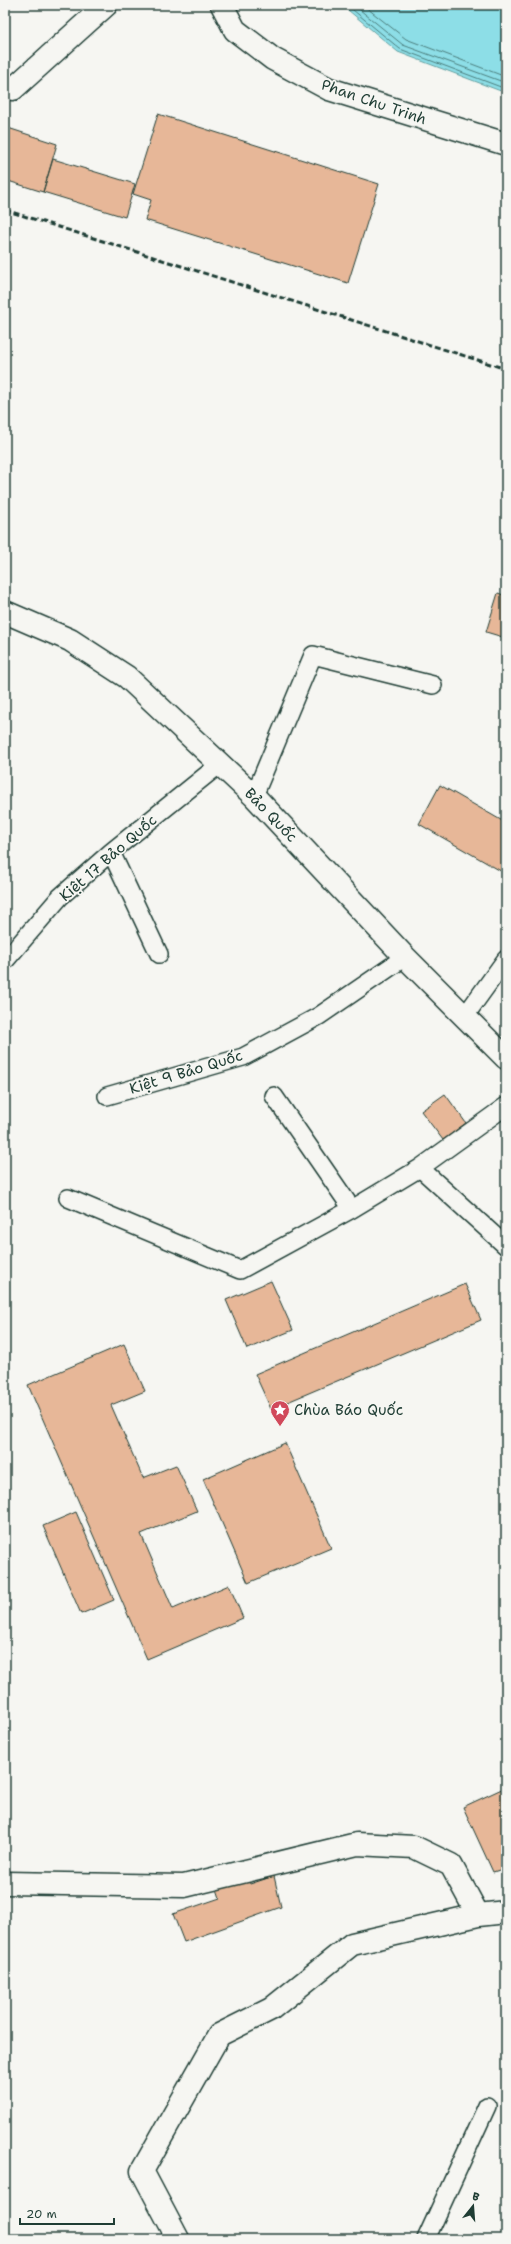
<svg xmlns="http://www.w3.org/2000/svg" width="511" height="2244" viewBox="0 0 511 2244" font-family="'Shantell Sans',sans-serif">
  <rect width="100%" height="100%" fill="#f6f6f2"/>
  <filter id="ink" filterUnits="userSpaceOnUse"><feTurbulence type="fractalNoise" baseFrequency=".025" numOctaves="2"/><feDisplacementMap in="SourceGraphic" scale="8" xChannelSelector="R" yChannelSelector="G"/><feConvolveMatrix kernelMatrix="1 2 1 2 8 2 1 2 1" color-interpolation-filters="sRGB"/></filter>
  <g filter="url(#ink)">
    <path fill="#8ddee7" stroke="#619e9f" d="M342 5H506V93L398 52Z"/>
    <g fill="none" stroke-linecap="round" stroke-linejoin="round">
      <path stroke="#4b7d7c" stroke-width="1" d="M347 5 400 49 506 89
        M354 5 403 45 506 83
        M363 5 406 39 506 77"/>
    </g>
    <path fill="#e7b798" stroke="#1f3d34" d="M158 114 379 184 348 283 145 220 151 200 133 194Z
      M5 127 57 144 43 192 5 180Z
      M53 159 135 184 125 217 43 192Z
      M498 593 506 596V638L486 632Z
      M440 785 506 823V874L419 824Z
      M445 1094 466 1123 443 1140 421 1111Z
      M271 1281 293 1330 247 1349 226 1300Z
      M465 1284 481 1320 271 1409 255 1374Z
      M124 1344 145 1391 111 1405 143 1478 176 1465 197 1511 141 1534 173 1609 229 1585 243 1618 147 1659 28 1385Z
      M285 1443 331 1548 248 1583 203 1479Z
      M76 1512 114 1600 81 1614 43 1526Z
      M506 1787V1868L493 1872 463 1807Z
      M274 1876 281 1907 184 1942 173 1914 220 1898 217 1889 248 1878 250 1884Z"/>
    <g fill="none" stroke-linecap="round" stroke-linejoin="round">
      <g stroke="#1f3d34" stroke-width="20">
        <path id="service" d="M254 796 313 655 433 685
          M111 852 159 954
          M5 961 60 897 111 852 220 764
          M465 1016 506 959
          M107 1096 243 1057 319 1016 405 957
          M274 1096 352 1209
          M420 1168 506 1246
          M68 1198 240 1270 352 1209 420 1168 506 1106
          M426 2239 487 2106"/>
      </g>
      <g stroke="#1f3d34" stroke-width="25">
        <path id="minor" d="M5 86 13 89 106 5
          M5 612 70 640 127 677 254 796 405 957 506 1058
          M5 1883 184 1886 357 1844 414 1847 451 1865 478 1915 506 1912
          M178 2239 142 2171 219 2035 271 2009 352 1944 478 1915"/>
      </g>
      <g stroke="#1f3d34" stroke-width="25">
        <path id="tertiary" d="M222 5 235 30 273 59 329 89 506 144"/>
      </g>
      <use href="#service" stroke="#f6f6f2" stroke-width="17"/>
      <use href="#minor" stroke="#f6f6f2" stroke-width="22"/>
      <use href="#tertiary" stroke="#f6f6f2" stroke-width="22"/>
      <path stroke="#1f3d34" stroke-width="3" stroke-dasharray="6 3" stroke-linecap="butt" d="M5 210 506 369"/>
    </g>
  </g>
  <defs>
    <g id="sight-pin" transform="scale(1)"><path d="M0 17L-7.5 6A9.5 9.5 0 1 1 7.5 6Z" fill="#d1495b" stroke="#f6f6f2"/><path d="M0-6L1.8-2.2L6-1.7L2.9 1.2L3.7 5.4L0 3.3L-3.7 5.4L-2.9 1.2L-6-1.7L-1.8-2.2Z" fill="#fff"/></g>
  </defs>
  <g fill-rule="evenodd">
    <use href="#sight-pin" x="280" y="1410"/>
  </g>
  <g text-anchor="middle" stroke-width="3.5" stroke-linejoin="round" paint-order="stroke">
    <g font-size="15" fill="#1f3d34" stroke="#f6f6f2">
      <text transform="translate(374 102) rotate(19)" y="5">Phan Chu Trinh</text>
      <text transform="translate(271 815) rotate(46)" y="5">Bảo Quốc</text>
      <text transform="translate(108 858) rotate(-41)" y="5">Kiệt 17 Bảo Quốc</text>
      <text transform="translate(186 1072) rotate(-17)" y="5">Kiệt 9 Bảo Quốc</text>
    </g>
    <g font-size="15" fill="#1f3d34" stroke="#f6f6f2" text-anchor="start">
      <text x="294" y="1415">Chùa Báo Quốc</text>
    </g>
  </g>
  <rect width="511" height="2244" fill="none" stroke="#f6f6f2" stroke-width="20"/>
  <rect x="10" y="10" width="491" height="2224" fill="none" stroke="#1f3d34" stroke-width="1.5" filter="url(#ink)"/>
  <g transform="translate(473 2206) rotate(17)" stroke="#f6f6f2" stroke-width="3" paint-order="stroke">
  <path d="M0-3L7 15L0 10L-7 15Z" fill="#1f3d34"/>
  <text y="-6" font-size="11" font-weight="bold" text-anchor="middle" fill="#1f3d34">B</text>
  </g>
  <path d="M20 2218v6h94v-6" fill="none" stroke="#1f3d34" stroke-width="2"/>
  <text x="26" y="2218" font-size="12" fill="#1f3d34" stroke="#f6f6f2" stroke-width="3" paint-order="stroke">20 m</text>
</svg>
